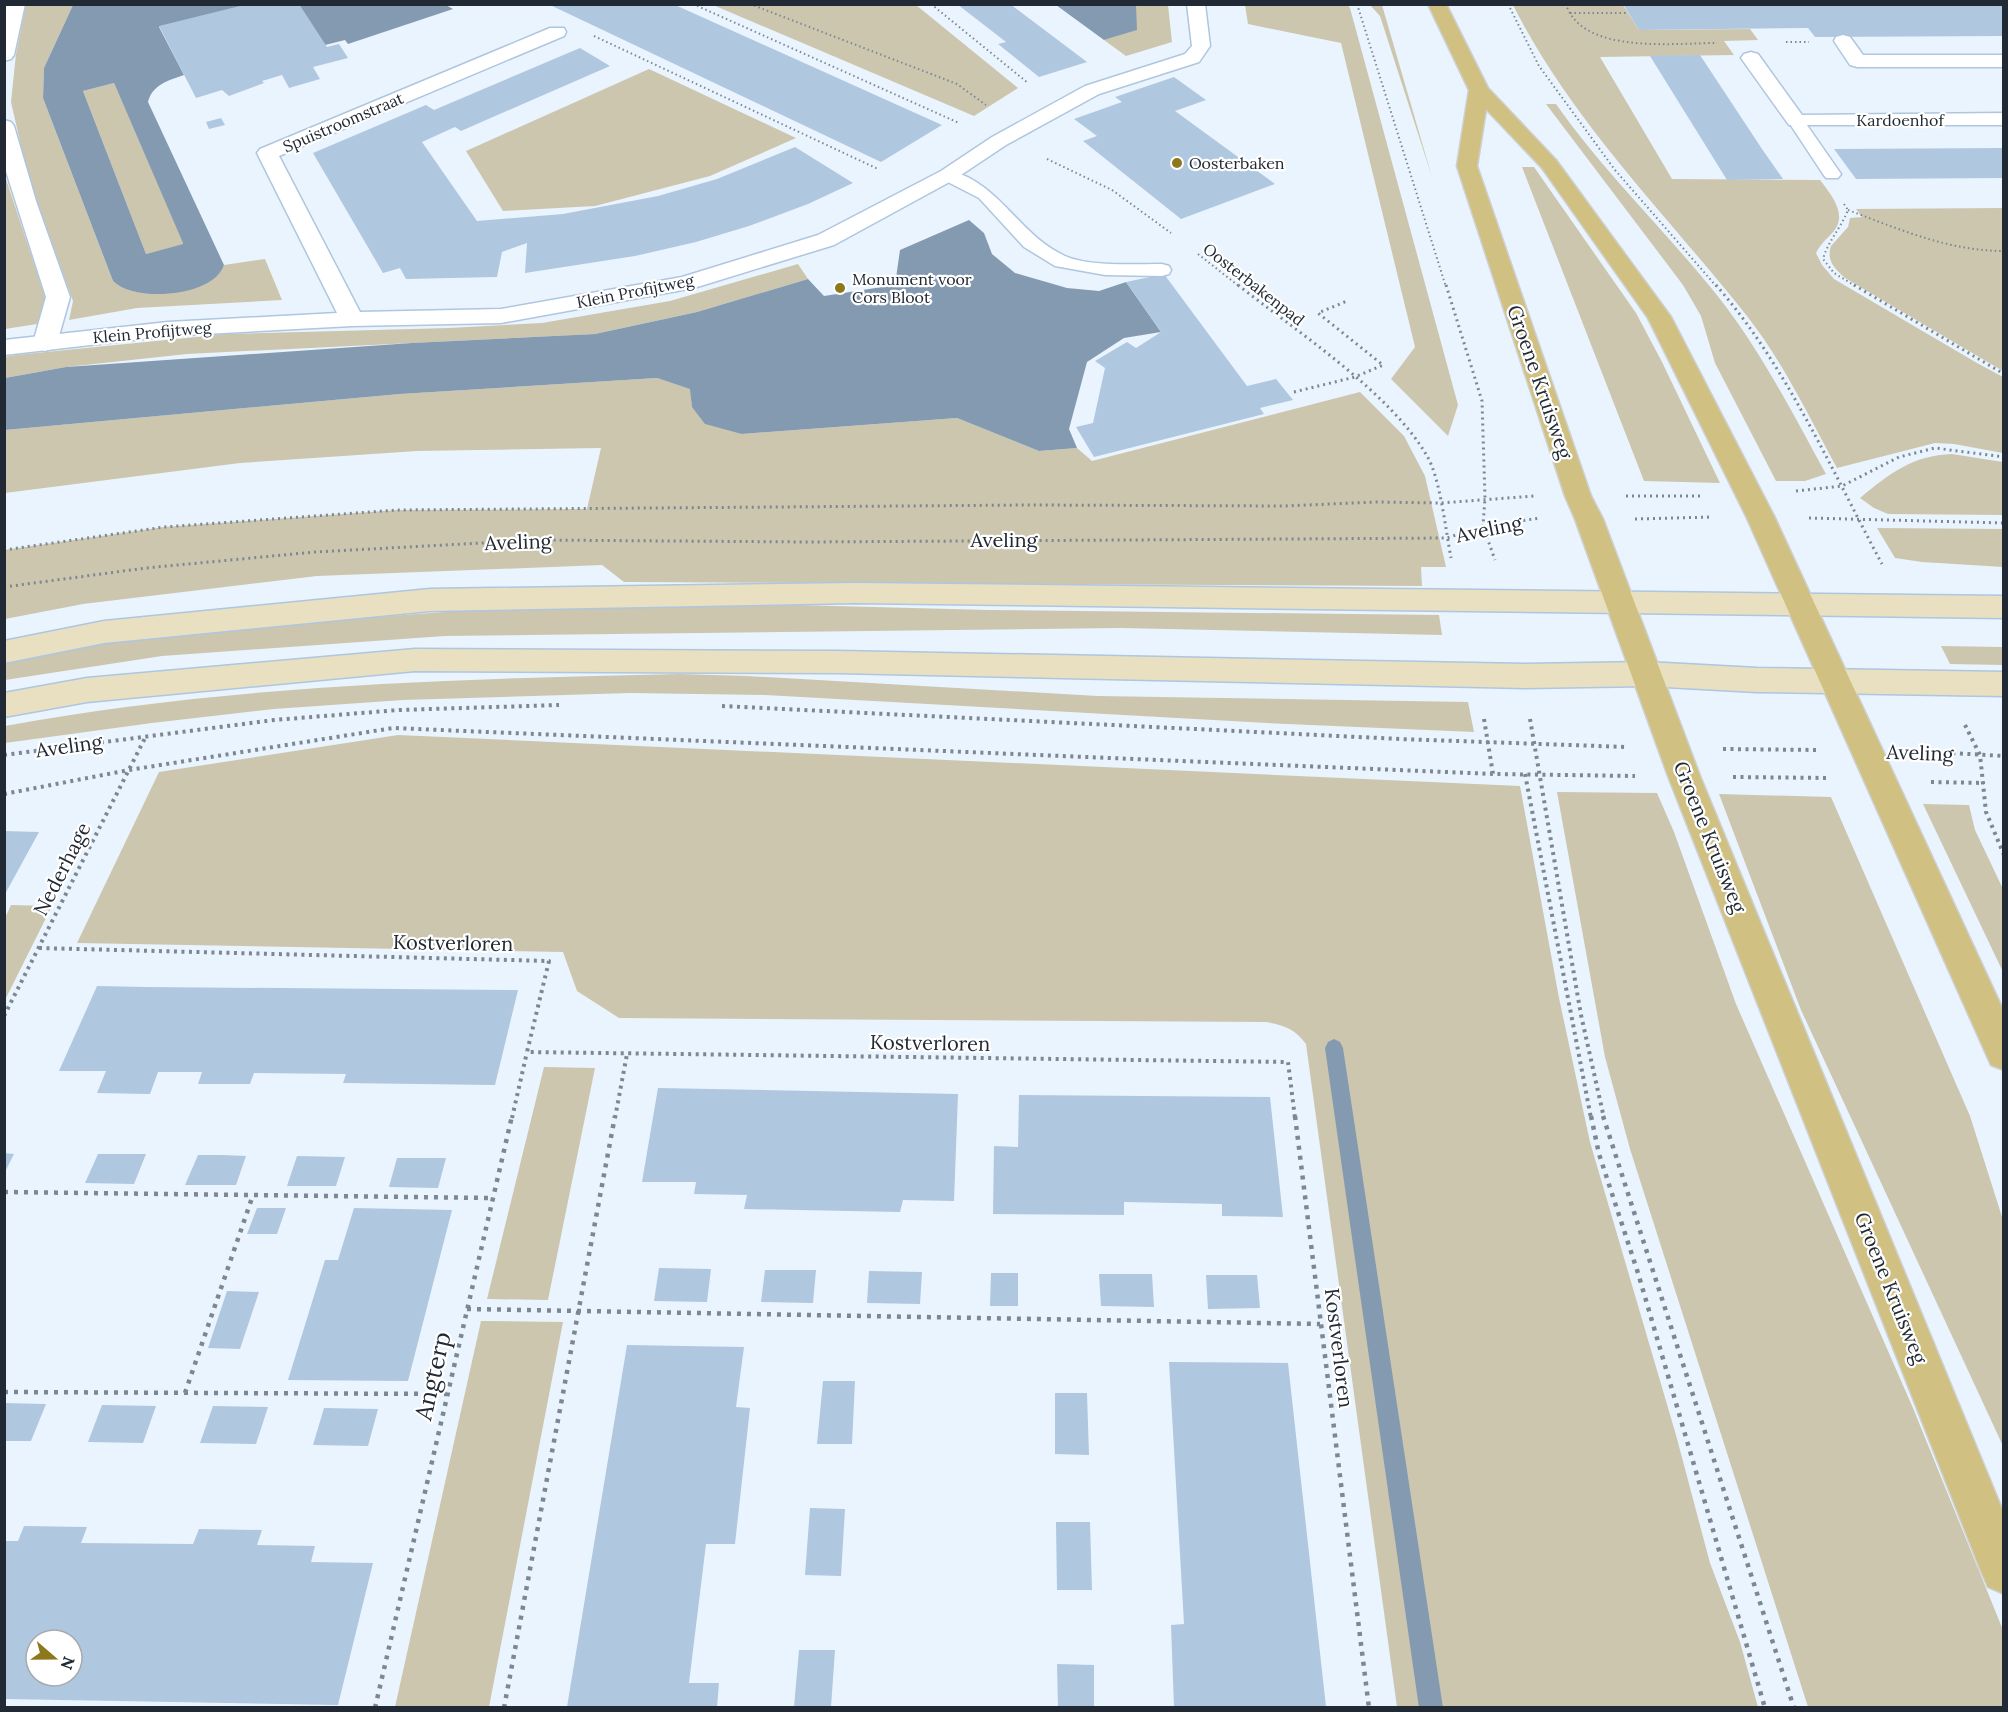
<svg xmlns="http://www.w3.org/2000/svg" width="2008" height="1712" viewBox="0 0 2008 1712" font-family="Lora,serif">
  <rect width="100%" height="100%" fill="#eaf4fe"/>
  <path fill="#ccc6af" d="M1347 4 1350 8 1458 405 1448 436 1391 379 1415 347 1341 43 1248 24 1245 5Z
    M26 5H73L44 68 43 98 113 281C134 302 214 296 224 265L265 259 282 300 137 308 69 320 73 301 29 181 11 102 16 54Z
    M713 5H916L1018 88 974 116Z
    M1136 5H1168L1172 42 1126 56 1104 40 1136 30Z
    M1370 5H1382L1432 177 1380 16Z
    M1513 5H1623L1639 30 1750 29 1758 40 1724 41 1734 55 1600 57 1672 179 1820 180C1830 193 1848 214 1834 231 1827 239 1821 243 1816 253L1822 265 1834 279 1977 363 2003 377V453L1954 444 1935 443 1837 468C1809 417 1783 362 1747 316 1666 214 1572 122 1513 5Z
    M649 69 796 138 710 176 595 206 503 211 466 151Z
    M114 83 184 244 146 254 83 91Z
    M1546 104H1556C1605 174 1667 232 1720 299 1762 353 1793 414 1826 474L1805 481H1776L1715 363 1701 316 1683 285Z
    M1522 167H1534L1636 313 1662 362 1720 483 1644 481Z
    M4 173 47 303 37 324 5 329Z
    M2003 208V371L1845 278C1835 269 1826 261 1831 246L1848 227 1850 218 1862 217 1856 209Z
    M798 264 808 279 697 312 595 334 187 354 66 367 5 378V357L16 355 226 334 449 328 542 323 670 301Z
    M657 378 691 389 692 407 742 434 957 418 1039 451 1077 448 1092 461 1360 392 1404 436 1425 476 1446 567H1421L1422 586 624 582 602 565 317 576 83 604 5 619 4 550 164 527 397 510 587 509 601 448 417 451 240 463 5 493V430L400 394Z
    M1952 454 2003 462V515L1888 514 1874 508 1860 498C1889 474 1913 455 1952 454Z
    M1877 528 2003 529V567L1922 562 1895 558Z
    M797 605 989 610 1439 615 1442 635 1121 628 445 636 162 656 5 680V660L77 647 225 628 499 608Z
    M1941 646 2003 647V665L1950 664Z
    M680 674 747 676 1098 696 1468 702 1474 732 1267 723 765 695 630 693 403 700 274 709 152 723 5 743V726C227 685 454 679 680 674Z
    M398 735 1520 786 1559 998 1590 1142 1676 1435 1710 1563 1740 1642 1758 1707H1397L1306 1044C1295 1029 1284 1025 1266 1022L619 1018 577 991 563 952 77 943 159 772Z
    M1557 792 1657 793 1674 832 1736 1004 1913 1408 2003 1630V1707H1808L1630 1149 1605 1057Z
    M1719 794 1831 797 1970 1116 2003 1220V1446L1801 1010Z
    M1923 804 1969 805 1975 830 2003 889V972Z
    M11 905 52 906 5 1000V918Z
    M544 1067 595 1068 548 1300 487 1299Z
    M481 1321 563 1322 489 1707H395Z"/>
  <path fill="#839ab1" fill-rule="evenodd" d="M444 4 453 9 348 44 345 40 325 45 299 5Z
    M73 5H248L159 27 184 75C169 80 152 85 148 102L224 265C214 297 134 303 113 281L43 98 44 68ZM114 83 183 243V244L146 254 83 91Z
    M1056 5H1136L1137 30 1104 40Z
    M969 220 984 233 992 254 1015 273 1067 288 1099 291 1126 282 1161 332 1124 338 1087 362 1069 429 1077 448 1039 451 957 418 742 434 705 424 692 407 690 389 657 378 400 394 5 430V378L66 367 412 343 595 334 697 312 808 279 824 296 895 285 900 250Z"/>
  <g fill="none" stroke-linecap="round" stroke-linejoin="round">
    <path fill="#839ab1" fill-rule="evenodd" d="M1334 1039 1340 1042 1343 1048 1443 1708H1419L1325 1048 1328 1042Z"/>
  </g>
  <path fill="#b0c7e0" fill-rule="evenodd" d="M248 4H299L327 47 339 44 348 58 313 67 320 79 289 88 282 75 262 81 264 83 229 96 222 90 196 98 159 26Z
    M548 4H673L942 125 881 162Z
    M957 4H1010L1087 62 1039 77 998 44 1006 42Z
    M1623 4H2004V36L1815 37 1808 28 1639 30Z
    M580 48 610 66 461 131 455 127 422 142 477 221 563 214 658 196 717 179 795 147 853 183 808 204 749 226 696 242 635 256 525 273 527 243 502 252 497 277 406 279 400 268 383 273 313 153 426 105 434 110Z
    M1700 55 1762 149 1783 179 1727 180 1650 56Z
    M1174 77 1206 100 1175 111 1275 184 1181 219 1083 141 1097 136 1074 119 1122 102 1115 97Z
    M221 118 225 125 209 129 206 122Z
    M2004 148V178L1856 179 1834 149Z
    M1164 274 1247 386 1276 379 1293 400 1260 408 1264 414 1094 457 1076 427 1093 423 1105 368 1095 361 1127 342 1136 348 1161 332 1126 282Z
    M4 831 39 832 4 896Z
    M97 986 146 987 518 990 495 1085 343 1083 346 1074 254 1073 250 1084H198L202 1072H158L150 1094H148L97 1093 106 1071H59Z
    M658 1088 958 1094 954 1201 903 1200 900 1212 744 1209 747 1195 694 1194 696 1182H642Z
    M1019 1095 1270 1097 1283 1217 1222 1216V1204L1124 1202V1215L993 1214 994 1146 1018 1147Z
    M4 1153 14 1154 4 1174Z
    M98 1154H146L134 1184 85 1183Z
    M198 1155H222L246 1156 236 1185H185Z
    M297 1156 345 1157 336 1186H287Z
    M397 1158H446L438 1188 389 1187Z
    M257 1208H286L277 1234H247Z
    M354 1208 452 1210 408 1381 288 1380 325 1260H338Z
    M659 1268 711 1269 707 1302 654 1301Z
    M765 1270H816L813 1303 761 1302Z
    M869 1271 922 1272 920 1304 867 1303Z
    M991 1273H1018V1306H990Z
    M1099 1274H1152L1154 1307 1101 1306Z
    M1206 1275H1257L1260 1308 1208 1309Z
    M227 1291 259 1292 240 1349 208 1348Z
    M627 1345 744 1347 736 1407 750 1408 735 1544H706L689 1683H719L717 1707H567Z
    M1169 1362 1288 1363 1326 1707H1174L1171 1625 1184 1624Z
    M823 1381H855L852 1444H817Z
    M1055 1393H1087L1089 1455 1055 1454Z
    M4 1403 46 1404 31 1441H4Z
    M102 1405 156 1406 143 1443 88 1442Z
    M213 1406 268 1407 256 1444 200 1443Z
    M324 1408 378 1409 368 1446 313 1445Z
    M810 1508 845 1509 841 1576 805 1575Z
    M1056 1522H1090L1092 1590H1057Z
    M24 1526 87 1527 81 1543 193 1544 199 1529 262 1530 257 1545 315 1546 311 1562 373 1563 338 1705 5 1699V1541H18ZM36 1640H72V1676H36Z
    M799 1650H835L831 1707H794Z
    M1057 1664 1094 1665V1707H1058Z"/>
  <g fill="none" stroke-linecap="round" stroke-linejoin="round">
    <g stroke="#aec6df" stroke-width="3">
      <path id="service" d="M1796 116 1802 118 1841 174 1838 178H1826L1823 174 1788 121Z
        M948 170C1001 183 1018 235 1065 256 1089 267 1136 264 1162 264L1169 266 1171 270 1169 274 1162 276 1105 275 1055 266 1024 247 979 198 942 179 939 175 942 171Z"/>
    </g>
    <g stroke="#aec6df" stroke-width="3">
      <path id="pedestrian" d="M7 4H25L14 55 11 59 4 61V14Z
        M4 120 11 122 14 126 36 201 70 297 57 343 53 348 45 351 37 348 33 343 46 297 4 165Z"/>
    </g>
    <g stroke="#aec6df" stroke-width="3">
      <path id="minor" d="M1187 4H1205L1210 46 1199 62 1099 94 1006 145 955 179 834 245 694 288 501 323 352 326 168 336 4 355V340L168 322 337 313 257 153 260 149 550 28H564L566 32 564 36 279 156 360 312 501 309 682 277 818 235 941 171 992 137 1085 86 1185 54 1192 46Z
        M1843 35 1850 37 1863 55H2004V67H1857L1850 65 1834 41 1836 37Z
        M1751 52 1758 54 1802 115 2004 113V125H1789L1741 58 1744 54Z"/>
    </g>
    <g stroke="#aec6df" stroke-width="3">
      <path id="secondary" d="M856 583 2004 596V618L856 603 430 611 104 643 4 663V641L104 621 430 589Z
        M415 649 838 651 1526 664 1647 662 1757 668 2004 672V696L1757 692 1647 686 1526 688 838 673 415 671 87 702 4 717V693L87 678Z"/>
    </g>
    <g stroke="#ced0d2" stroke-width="3">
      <path id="primary" d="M1428 4H1446L1488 88 1556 160 1671 317 1774 516 2004 1012V1070L1991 1065 1746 516 1648 318 1542 168 1486 109 1477 166 1591 496 1603 519 1700 776 2004 1514V1594L1988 1587 1981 1571 1668 776 1575 519 1565 496 1457 166 1469 90Z"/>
    </g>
    <path stroke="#7d8791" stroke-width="2" stroke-dasharray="1.5 3" stroke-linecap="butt" d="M693 4 959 123
      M750 4 957 84 986 105
      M931 4 1028 83
      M1357 4 1446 287
      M1508 4 1539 66 1615 170 1717 287
      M1565 4C1568 9 1571 16 1575 20 1604 52 1678 43 1717 43
      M1570 13H1628
      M594 36 878 169
      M1786 42H1809
      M1047 159 1112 190 1171 233
      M1844 204 1848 210C1841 228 1828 241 1823 259L1834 273 1857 287
      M1848 210C1899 229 1948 251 2004 251
      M1198 254 1240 287"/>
    <path stroke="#7d8791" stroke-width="3" stroke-dasharray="2 4" stroke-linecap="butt" d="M1238 285C1296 331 1391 393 1427 456 1440 477 1446 532 1451 558
      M1446 285 1482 401 1485 498 1483 526 1495 560
      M1716 285C1786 365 1832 471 1882 564
      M1854 285 2004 374
      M1294 392 1355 377 1383 365 1318 313 1347 301
      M1796 491 1842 486 1899 457 1935 448 2004 457
      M1626 496H1702
      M1809 518 2004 523
      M1635 519 1712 517
      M4 550 164 527 397 510 1028 505 1284 506 1377 502 1441 503 1534 496
      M4 587 146 568 315 552 537 540 807 542 1447 538 1483 526 1541 518"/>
    <path stroke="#7d8791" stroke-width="4" stroke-dasharray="3 4.5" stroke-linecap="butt" d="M722 706 1400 739 1626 747
      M1484 719 1493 774
      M1530 719 1581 1015 1604 1118
      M1965 725 1980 755 1986 812 2004 855
      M1723 749 1818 750
      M1915 751 2004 756
      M4 755 274 720 399 710 559 705
      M1525 774 1591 1118
      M1733 777 1830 778
      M1931 782 1984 783
      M4 794 129 770 393 728 1493 774 1635 776
      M39 948 549 961 527 1052 1288 1062 1295 1118
      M4 1016 146 736
      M512 1118 527 1052
      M615 1118 627 1054"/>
    <path stroke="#7d8791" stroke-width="4.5" stroke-dasharray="4 6" stroke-linecap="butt" d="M1295 1116 1369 1708
      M1591 1116 1599 1154 1638 1273 1765 1708
      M1603 1116 1794 1708
      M4 1192 493 1198
      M467 1309 1320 1324
      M4 1392 447 1394
      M185 1393 253 1195
      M375 1708 512 1116
      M504 1708 615 1116"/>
    <use href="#service" fill="#fff" fill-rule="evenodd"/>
    <use href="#pedestrian" fill="#fff" fill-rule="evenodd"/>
    <use href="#minor" fill="#fff" fill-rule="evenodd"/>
    <use href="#secondary" fill="#e8e0c1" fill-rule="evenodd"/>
    <use href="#primary" fill="#d0c182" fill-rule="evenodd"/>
  </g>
  <g fill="#8e781d" stroke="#fff" stroke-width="2">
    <circle cx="1177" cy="163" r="6"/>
    <circle cx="840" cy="288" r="6"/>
  </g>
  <g text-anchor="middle" stroke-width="4.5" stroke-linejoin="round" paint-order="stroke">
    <g font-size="16" fill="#212a34" stroke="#fff">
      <text x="1900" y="126">Kardoenhof</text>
      <text transform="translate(343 122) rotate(-23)" y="6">Spuistroomstraat</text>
      <text transform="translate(1254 284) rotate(38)" y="6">Oosterbakenpad</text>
      <text transform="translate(635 291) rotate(-11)" y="6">Klein Profijtweg</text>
      <text transform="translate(152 332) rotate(-5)" y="6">Klein Profijtweg</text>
    </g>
    <g font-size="16" fill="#212a34" stroke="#fff" text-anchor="start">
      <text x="1189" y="169">Oosterbaken</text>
      <text x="852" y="285">Monument voor<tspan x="852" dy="18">Cors Bloot</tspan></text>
    </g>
    <g font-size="20" fill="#212a34" stroke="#fff">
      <text transform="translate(1540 382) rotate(71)" y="7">Groene Kruisweg</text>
      <text transform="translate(1489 529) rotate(-12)" y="7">Aveling</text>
      <text x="1004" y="547">Aveling</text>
      <text transform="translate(518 542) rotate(-2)" y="7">Aveling</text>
      <text transform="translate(69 746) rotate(-8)" y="7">Aveling</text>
      <text transform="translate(1920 753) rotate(2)" y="7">Aveling</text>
      <text transform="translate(1710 837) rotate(68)" y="7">Groene Kruisweg</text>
      <text transform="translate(62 869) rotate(-63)" y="7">Nederhage</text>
      <text transform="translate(453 943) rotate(1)" y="7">Kostverloren</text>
      <text transform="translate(930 1043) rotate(1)" y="7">Kostverloren</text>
      <text transform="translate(1891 1288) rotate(68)" y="7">Groene Kruisweg</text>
      <text transform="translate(1339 1348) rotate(83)" y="7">Kostverloren</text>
    </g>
    <g font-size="24" fill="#212a34" stroke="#fff">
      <text transform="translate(433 1376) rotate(-77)" y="8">Angterp</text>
    </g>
  </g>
  <rect width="2008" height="1712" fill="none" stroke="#212a34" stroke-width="12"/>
  <g transform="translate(54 1658) rotate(110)"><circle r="28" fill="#ffffff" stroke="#a6aaae" stroke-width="1.5"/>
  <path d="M0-4.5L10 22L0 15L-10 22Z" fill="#8e781d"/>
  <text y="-9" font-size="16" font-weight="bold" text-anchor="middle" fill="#212a34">N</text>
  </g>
</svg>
